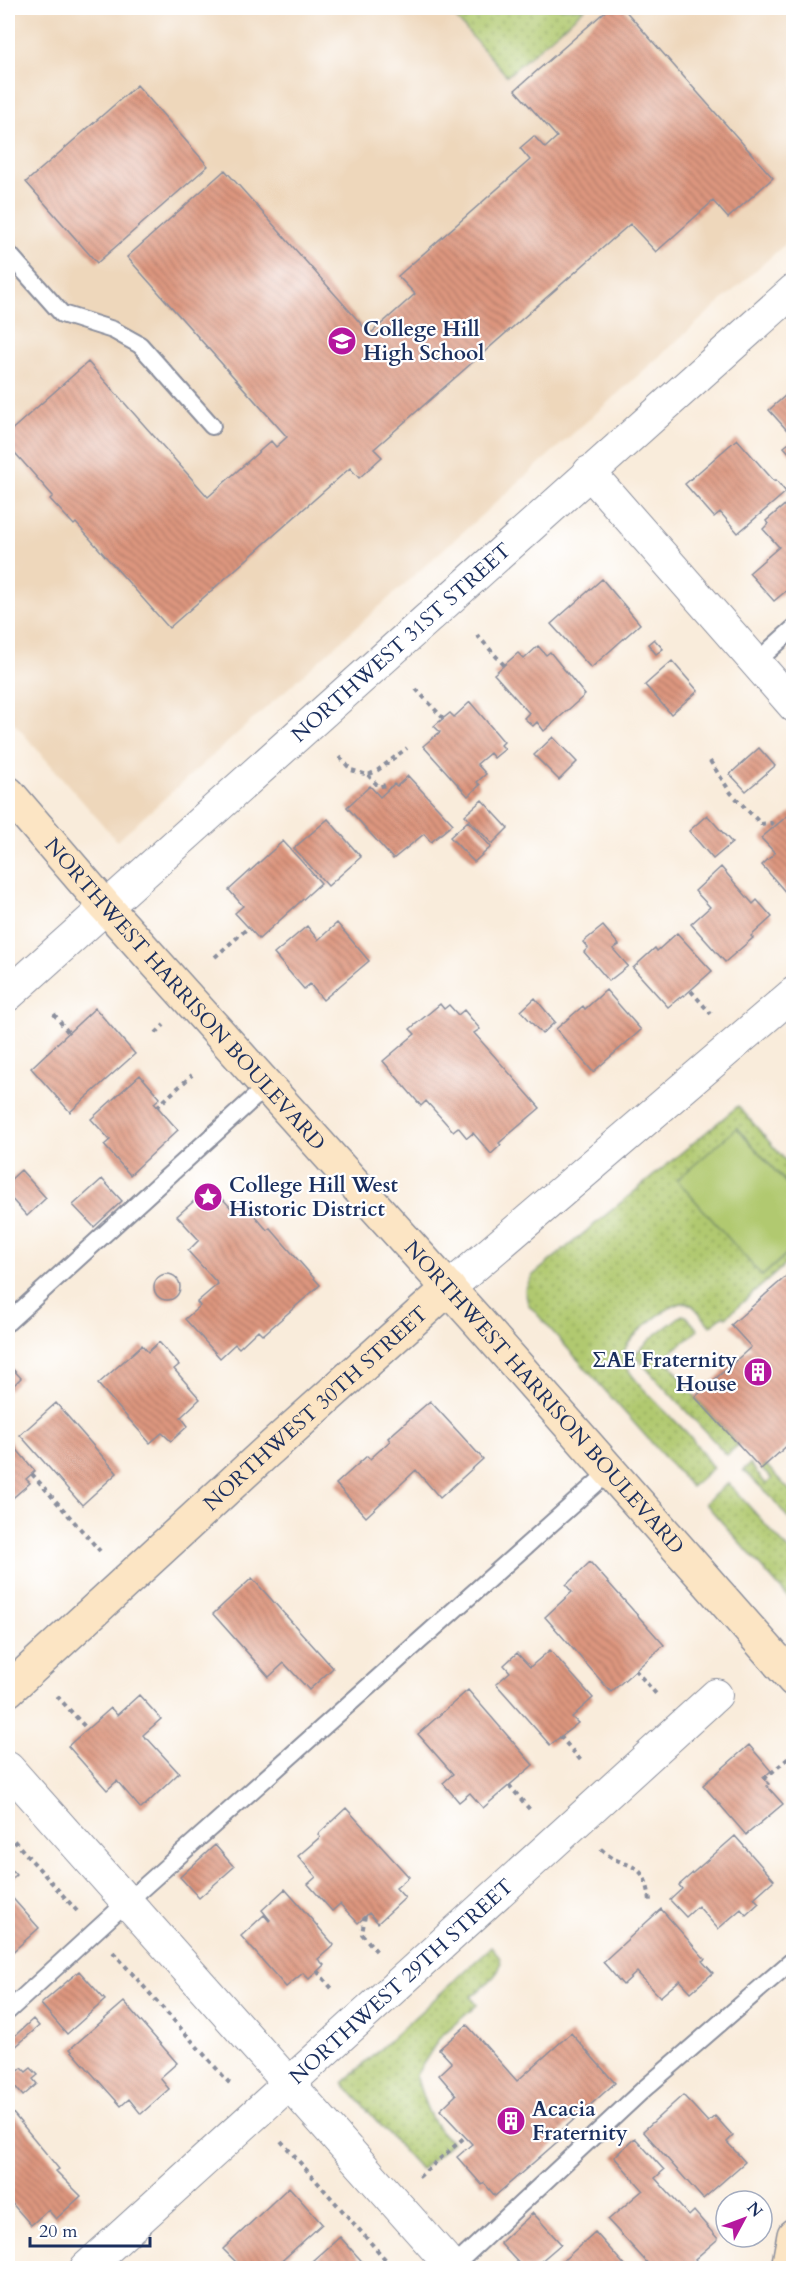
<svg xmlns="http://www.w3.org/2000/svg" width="801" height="2276" viewBox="0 0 801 2276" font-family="Cardo,serif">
  <defs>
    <pattern id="grass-dots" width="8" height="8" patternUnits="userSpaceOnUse" patternTransform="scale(1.5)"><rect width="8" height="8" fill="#b1c96f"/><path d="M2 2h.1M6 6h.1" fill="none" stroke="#8fa45e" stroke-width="1.8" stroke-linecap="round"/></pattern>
    <pattern id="building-back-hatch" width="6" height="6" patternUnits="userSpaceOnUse" patternTransform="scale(1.5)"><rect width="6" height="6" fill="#dd967e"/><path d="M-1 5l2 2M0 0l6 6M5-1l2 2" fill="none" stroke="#b27b6a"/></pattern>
  </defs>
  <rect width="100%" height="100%" fill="#fff"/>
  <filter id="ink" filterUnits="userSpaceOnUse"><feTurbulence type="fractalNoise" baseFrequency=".0167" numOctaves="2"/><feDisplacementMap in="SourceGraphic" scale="12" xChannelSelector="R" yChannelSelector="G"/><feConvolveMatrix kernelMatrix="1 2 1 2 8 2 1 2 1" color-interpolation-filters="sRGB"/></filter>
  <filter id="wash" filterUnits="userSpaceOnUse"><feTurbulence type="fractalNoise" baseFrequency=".008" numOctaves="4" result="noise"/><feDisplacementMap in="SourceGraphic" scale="24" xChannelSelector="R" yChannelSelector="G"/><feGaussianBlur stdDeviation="1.35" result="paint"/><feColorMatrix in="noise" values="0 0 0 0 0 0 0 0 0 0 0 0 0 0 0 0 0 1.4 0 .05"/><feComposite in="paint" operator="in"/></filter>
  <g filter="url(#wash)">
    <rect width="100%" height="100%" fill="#f9ecdb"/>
    <path fill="#eed7bb" d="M8 8H793V237L117 841 8 716Z"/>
    <path fill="url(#grass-dots)" stroke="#667c66" stroke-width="1.5" d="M447 8H585L507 76Z
      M738 1106 793 1169V1191L737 1128 762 1276 794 1248 793 1258 726 1317 724 1315 710 1326C704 1319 696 1306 688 1303 675 1298 631 1335 626 1347 624 1351 623 1357 624 1361 629 1379 673 1418 688 1434 697 1445 705 1457 713 1468L691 1487 528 1304 525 1290 532 1276Z
      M682 1315 686 1316 698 1330 668 1355 667 1359 695 1397 738 1445 727 1455 634 1355 654 1336Z
      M750 1464 766 1484 772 1479 761 1469 766 1465 793 1494V1524L772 1498 743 1470Z
      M728 1483 793 1555V1603L705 1503Z
      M491 1947C494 1951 499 1955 500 1959 505 1972 479 1990 471 1997L477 2005 440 2037 416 2075C423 2099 430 2127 452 2142L422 2169 419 2168 343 2083Z"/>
    <path fill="#b1c96f" stroke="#667c66" stroke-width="1.5" d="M737 1128 793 1191V1248L762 1276 677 1180Z"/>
    <g id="blocks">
      <path fill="url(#building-back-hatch)" d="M609 8H623L773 178 728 218 713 201 656 252 630 224 374 449 382 457 359 478 350 468 169 628 76 523 74 525 50 499 53 496 8 445V433L88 362 208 497 271 441 276 447 287 437 127 257 225 170 370 334 415 294 398 276 530 160 520 148 534 136 545 148 557 137 515 90Z
        M137 85 208 166 97 263 26 182Z
        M794 388V438L769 410Z
        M737 439 774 481 776 480 786 492 738 533 720 512 714 517 685 484Z
        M794 439V458L784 447Z
        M794 497V600L786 591 774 601 749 573 779 547 763 529 768 524 766 521Z
        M602 579 640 624 591 668 551 624Z
        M654 639 663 649 656 654 648 644Z
        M538 646 546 655 550 652 585 695 544 731 537 722 533 726 524 718 529 713 494 674 518 653 524 659Z
        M672 661 698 691 671 714 645 685Z
        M470 702 504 742 501 745 505 749 494 758 490 753 477 764 486 774 477 782 480 785 468 796 423 746 440 732 434 726 450 713 454 717Z
        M553 737 577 762 559 780 534 755Z
        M759 748 775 766 746 791 730 774Z
        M408 776 453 824 431 842 424 834 393 859 347 807 370 786 380 797 394 784 397 786Z
        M482 800 508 828 492 844 465 815Z
        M792 812 794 814V902L762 865 775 853 761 838Z
        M707 815 732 843 713 859 689 831Z
        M328 819 361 857 328 886 294 848Z
        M468 821 491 847 474 862 450 837Z
        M283 841 321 883 259 939 235 913 243 906 229 890Z
        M721 867 753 904 757 900 772 917 751 936 753 938 725 962 691 924 710 907 695 891Z
        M337 923 369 961 323 1000 310 984 304 989 274 954 307 926 318 940Z
        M603 926 619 945 613 949 628 966 609 981 584 952 588 948 583 942Z
        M677 933 712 971 684 996 683 995 668 1007 633 968 655 948 657 951Z
        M606 990 641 1030 593 1072 556 1029 583 1006 585 1009Z
        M535 998 555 1022 542 1034 521 1011Z
        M440 1004 444 1009 449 1005 458 1015 464 1010 480 1029 474 1033 540 1108 499 1143 501 1145 491 1154 473 1133 467 1138 458 1127 453 1131 426 1101 421 1106 383 1061 415 1034 410 1029Z
        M95 1008 135 1054 70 1112 31 1068Z
        M140 1075 160 1098 154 1103 178 1130 130 1175 104 1145 110 1140 91 1119Z
        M21 1170 46 1198 27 1216 8 1195V1182Z
        M102 1179 122 1201 94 1227 73 1205Z
        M211 1186 231 1208 241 1200 267 1230 270 1228 320 1285 263 1335 258 1330 239 1348 235 1344 220 1358 185 1319 200 1306 197 1302 218 1284 188 1251 199 1240 177 1216Z
        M791 1272 794 1274V1446L790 1443 761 1469 695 1397 751 1347 731 1325Z
        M154 1287a13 13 0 1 1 26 0a13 13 0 1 1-26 0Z
        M159 1342 179 1365 174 1369 200 1399 181 1417 188 1426 171 1441 162 1433 150 1443 98 1384 142 1345 148 1352Z
        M8 1364 21 1378 8 1391Z
        M430 1401 483 1459 440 1498 416 1470 366 1517 336 1484 367 1456 370 1459 390 1441 388 1438Z
        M56 1403 117 1473 82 1505 20 1435Z
        M8 1439 35 1471 26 1479 30 1483 8 1502Z
        M590 1562 664 1645 611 1692 545 1617 572 1592 566 1585Z
        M252 1578 333 1668 309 1690 284 1663 269 1677 213 1614Z
        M550 1650 593 1698 572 1717 578 1723 550 1745 496 1684 510 1672 504 1665 517 1653 530 1667Z
        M468 1690 533 1765 483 1808 470 1793 459 1802 443 1783 453 1774 418 1734Z
        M139 1695 161 1719 143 1735 146 1739 147 1738 179 1773 141 1809 117 1781 107 1790 68 1746 111 1708 117 1715Z
        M749 1745 771 1771 763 1778 769 1784 767 1786 783 1804 746 1835 703 1785Z
        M346 1808 409 1877 396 1888 405 1898 378 1923 369 1913 358 1923 340 1904 332 1911 308 1884 316 1877 298 1856 320 1837 318 1834Z
        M735 1836 774 1880 754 1898 759 1903 746 1915 741 1909 718 1929 698 1906 686 1917 670 1900 682 1889 679 1885Z
        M215 1845 234 1867 199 1898 180 1877Z
        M8 1866 16 1875 8 1883Z
        M285 1889 334 1945 318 1959 324 1965 309 1979 303 1973 286 1987 241 1936 264 1915 269 1921 270 1920 262 1910Z
        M8 1893 39 1928 8 1956Z
        M661 1909 705 1959 702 1961 713 1973 691 1992 680 1980 660 1997 637 1972 623 1985 603 1962Z
        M79 1971 105 2000 67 2034 41 2004Z
        M124 2002 177 2063 160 2078 169 2089 141 2114 129 2099 121 2106 70 2049Z
        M33 2019 39 2026 13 2049 8 2042Z
        M467 2025 517 2081 571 2033 615 2083 560 2132 564 2136 495 2196 484 2183 482 2185 457 2157 472 2144 440 2110 456 2095 439 2075 452 2063 439 2049Z
        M22 2068 26 2072 31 2068 38 2075 33 2079 37 2084 23 2096 9 2079Z
        M683 2095 708 2122 715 2116 733 2136 727 2142 745 2162 703 2199 643 2131Z
        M12 2112 59 2169 56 2171 81 2196 56 2219 48 2210 31 2225 8 2199V2117Z
        M635 2138 664 2170 655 2178 689 2216 694 2211 718 2239 695 2259 697 2262 690 2268H652L608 2220 643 2190 614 2157Z
        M289 2187 322 2224 274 2268H242L223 2249Z
        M533 2213 561 2244 533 2268H523L500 2243Z
        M595 2232 627 2268H555Z
        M340 2237 368 2268H311L316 2264 313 2261Z"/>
    </g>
  </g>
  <g filter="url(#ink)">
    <use href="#blocks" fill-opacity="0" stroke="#8a8e9c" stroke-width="1.5"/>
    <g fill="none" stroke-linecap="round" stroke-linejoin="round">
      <g stroke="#8a8e9c" stroke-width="20">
        <path id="lane" d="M8 253 62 314 113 330 140 345 212 426
          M755 663 794 628
          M8 1322 267 1086
          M8 2011 127 1902 610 1471
          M452 2268 644 2089 794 1959"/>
      </g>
      <g stroke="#8a8e9c" stroke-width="34">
        <g id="street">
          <path d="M589 472 794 706"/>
          <path id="s1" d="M8 995 794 290"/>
          <path d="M449 1288 794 993"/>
          <path d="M8 1768 453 2268"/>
          <path id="s2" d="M86 2268 716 1695"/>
        </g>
      </g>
      <g stroke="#8a8e9c" stroke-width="36">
        <g id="secondary">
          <path id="s3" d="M8 793 105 906 476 1319 794 1680"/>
          <path id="s4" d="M8 1690 263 1455 449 1288"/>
          <path d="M788 2268 794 2235"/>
        </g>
      </g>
      <path stroke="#8a8e9c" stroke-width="4" stroke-dasharray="4.5 4.5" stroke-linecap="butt" d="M477 635 504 665
        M416 689 443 718
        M340 757 351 770 368 775 378 770 407 748
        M710 761 731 793 761 824 771 823 775 827
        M368 775 379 787 385 785 389 788
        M215 957 249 927
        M691 991 711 1014
        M54 1014 68 1032
        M156 1033 164 1025
        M157 1107 192 1075
        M32 1474 100 1551
        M635 1670 657 1695
        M57 1696 87 1729
        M560 1736 583 1763
        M764 1779 791 1756
        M509 1785 531 1811
        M8 1834 77 1911
        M601 1849C624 1872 645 1855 650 1901
        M365 1916 362 1934 377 1952
        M113 1952 232 2086
        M317 1971 334 1991
        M281 2141 393 2268
        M419 2177 465 2137"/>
      <use href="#lane" stroke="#fff" stroke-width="16"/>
      <use href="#street" stroke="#fff" stroke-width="32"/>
      <use href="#secondary" stroke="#fce5c4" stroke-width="33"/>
    </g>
  </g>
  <defs>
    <g id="school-disc" transform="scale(1.5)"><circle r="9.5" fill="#b5179e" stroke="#fff"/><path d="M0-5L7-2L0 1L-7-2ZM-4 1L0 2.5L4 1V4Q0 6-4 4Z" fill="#fff"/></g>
    <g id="sight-disc" transform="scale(1.5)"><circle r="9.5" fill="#b5179e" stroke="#fff"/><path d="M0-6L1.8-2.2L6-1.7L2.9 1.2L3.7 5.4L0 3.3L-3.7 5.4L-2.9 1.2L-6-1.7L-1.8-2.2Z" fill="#fff"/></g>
    <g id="building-disc" transform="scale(1.5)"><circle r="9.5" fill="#b5179e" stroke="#fff"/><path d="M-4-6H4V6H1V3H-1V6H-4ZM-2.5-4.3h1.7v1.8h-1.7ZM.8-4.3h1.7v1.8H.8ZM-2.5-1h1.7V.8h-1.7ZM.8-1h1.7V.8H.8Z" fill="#fff"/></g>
  </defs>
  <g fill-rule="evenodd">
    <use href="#school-disc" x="342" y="341"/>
    <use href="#sight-disc" x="208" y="1197"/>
    <use href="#building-disc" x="758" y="1372"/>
    <use href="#building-disc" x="511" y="2121"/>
  </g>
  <g text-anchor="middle" stroke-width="4.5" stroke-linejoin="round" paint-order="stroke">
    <g font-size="21" font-weight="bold" fill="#1b2f5e" stroke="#fff" text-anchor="start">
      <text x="363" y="336">College Hill<tspan x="363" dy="24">High School</tspan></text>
      <text x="229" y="1192">College Hill West<tspan x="229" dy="24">Historic District</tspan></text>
      <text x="737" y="1367" text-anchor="end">ΣΑΕ Fraternity<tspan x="737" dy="24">House</tspan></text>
      <text x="532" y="2116">Acacia<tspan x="532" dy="24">Fraternity</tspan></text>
    </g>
    <g font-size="21" fill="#1b2f5e" stroke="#fff">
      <text dy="7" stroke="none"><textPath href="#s1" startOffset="528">NORTHWEST 31ST STREET</textPath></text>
      <text dy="7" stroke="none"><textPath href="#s3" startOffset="268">NORTHWEST HARRISON BOULEVARD</textPath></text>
      <text dy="7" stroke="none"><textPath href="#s3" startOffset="808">NORTHWEST HARRISON BOULEVARD</textPath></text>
      <text dy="7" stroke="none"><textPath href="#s4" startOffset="417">NORTHWEST 30TH STREET</textPath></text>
      <text dy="7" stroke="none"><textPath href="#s2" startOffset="426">NORTHWEST 29TH STREET</textPath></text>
    </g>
  </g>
  <rect width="801" height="2276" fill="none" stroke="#fff" stroke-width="30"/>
  <g transform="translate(744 2219) rotate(49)"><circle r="28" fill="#ffffff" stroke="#a4acbf" stroke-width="1.5"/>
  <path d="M0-4.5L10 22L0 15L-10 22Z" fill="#b5179e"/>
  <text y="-9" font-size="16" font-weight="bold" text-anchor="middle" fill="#1b2f5e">N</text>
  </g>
  <path d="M30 2237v9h120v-9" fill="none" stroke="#1b2f5e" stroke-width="3"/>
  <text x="39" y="2237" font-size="18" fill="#1b2f5e" stroke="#ffffff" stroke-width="4.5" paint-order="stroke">20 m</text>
</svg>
